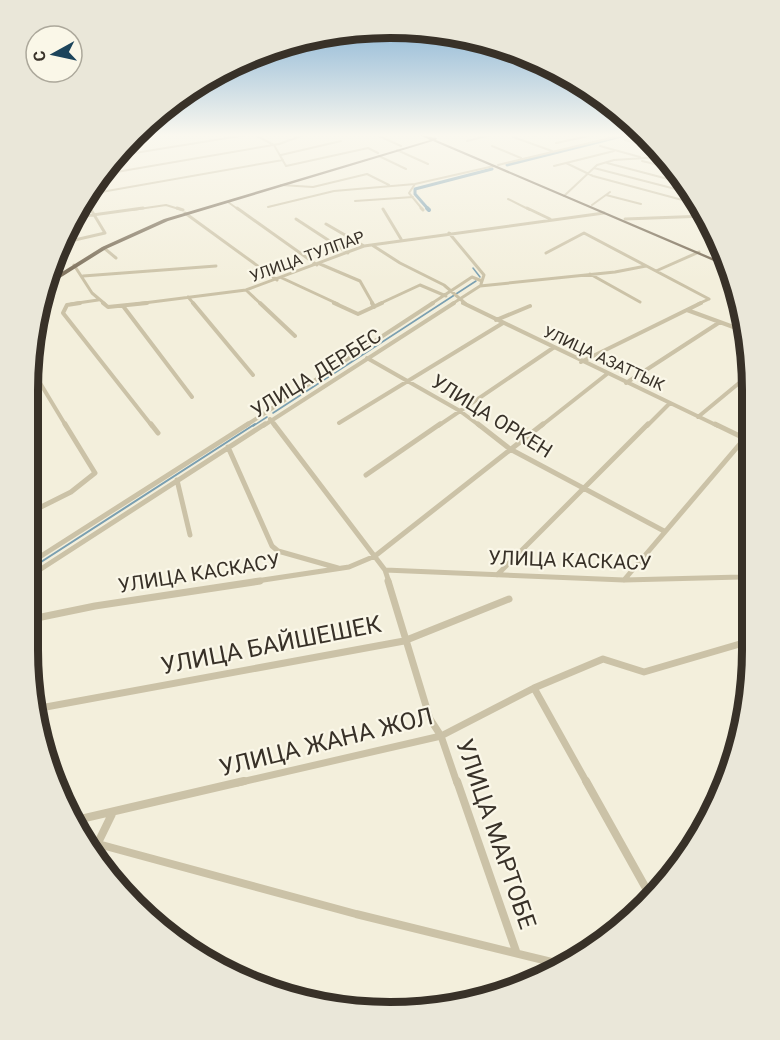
<svg xmlns="http://www.w3.org/2000/svg" width="780" height="1040" viewBox="0 0 780 1040" font-family="Roboto,sans-serif">
  <rect width="100%" height="100%" fill="#f3efdc"/>
  <g fill="none" stroke-linecap="round" stroke-linejoin="round">
    <path stroke="#7a9fb1" stroke-width="1.5" d="M473 268 480 277
      M273 413 476 281
      M253 426 267 417"/>
    <path stroke="#7a9fb1" stroke-width="2" d="M27 571 255 424"/>
    <path stroke="#7a9fb1" stroke-width="3" d="M507 165 626 135
      M429 210 415 194V189L492 169"/>
    <path stroke="#7a9fb1" stroke-width="4" d="M427 208 429 210"/>
    <path stroke="#cbc2a7" stroke-width="2" d="M255 135 274 145 286 166 368 148 378 153
      M377 135 401 146
      M534 136 538 135
      M513 137 552 151
      M135 138 154 135
      M625 140 650 147
      M467 141 491 135
      M556 143 589 136
      M492 146 521 158
      M600 146 640 157
      M397 150 428 164
      M281 155 341 141
      M116 156 246 135
      M379 156 406 169
      M642 161 671 168
      M566 163 593 176 701 205
      M607 163 687 184
      M498 165 623 135
      M554 166 614 151
      M594 168 695 194
      M99 175 279 144 304 135
      M281 185 313 187 367 174 389 185
      M90 194 283 160
      M606 195 641 204
      M564 196 597 165 614 160 660 157
      M508 199 530 210
      M86 201 91 210
      M355 201 413 197
      M228 202 239 210
      M592 205 610 192
      M268 207 334 191 415 184
      M132 210 166 205 182 210
      M423 210 409 193 415 184 494 166"/>
    <path stroke="#cbc2a7" stroke-width="3" d="M177 208 183 210
      M237 208 317 265
      M421 208 423 210
      M527 208 550 219
      M383 209 401 239
      M185 213 277 280
      M702 216 711 225
      M78 217 143 208
      M296 219 348 253
      M625 219 706 216
      M326 224 364 246
      M449 233 484 275 481 284
      M66 242 105 233 90 208
      M372 245 400 263 444 285 466 304
      M104 248 116 258
      M546 253 584 233 709 299
      M320 264 360 281 373 304
      M74 265 92 293 105 304
      M656 271 699 252
      M590 274 640 302
      M83 276 216 266
      M282 278 338 304
      M246 290 261 304
      M188 297 194 304
      M71 304 98 300
      M136 304 246 290 364 246 604 213
      M379 304 420 285 446 296
      M431 304 472 277 482 281
      M452 304 480 286 615 272 646 266
      M698 304 709 299"/>
    <path stroke="#cbc2a7" stroke-width="4" d="M80 303 67 305 63 313 152 426
      M103 303 108 307 147 303
      M193 303 253 375
      M260 303 295 336
      M334 303 358 314 382 303
      M372 303 374 307
      M463 303 718 426
      M123 306 192 397
      M687 310 747 332
      M496 320 530 306
      M367 358 460 411 480 426
      M581 362 701 303
      M28 363 66 426
      M626 383 720 322
      M698 417 750 374
      M270 419 275 426
      M339 423 503 323
      M245 426 433 303
      M263 426 454 303
      M438 426 553 348
      M541 426 607 374
      M647 426 670 403"/>
    <path stroke="#cbc2a7" stroke-width="5" d="M151 424 158 433
      M274 424 385 570 389 582
      M478 424 510 449 664 531
      M715 424 750 441
      M228 447 272 546 278 551 338 568
      M366 475 440 424
      M177 480 190 535
      M27 514 71 492 95 473 65 424
      M27 565 248 424
      M385 570 624 580 741 577 750 568
      M497 575 648 424
      M27 578 265 424
      M624 580 745 438
      M250 582 349 567 375 556 543 424"/>
    <path stroke="#cbc2a7" stroke-width="7" d="M388 581 430 719 441 736 457 783
      M27 620 95 606 260 581
      M534 688 587 783
      M35 709 404 641 509 599
      M237 783 441 736 534 688 603 659 644 672 750 641"/>
    <path stroke="#cbc2a7" stroke-width="8" d="M457 781 516 951
      M586 781 652 899
      M72 821 244 781
      M98 844 356 914 564 965
      M691 850 697 822 714 802
      M93 853 112 814"/>
    <path fill="#7a6d58" fill-rule="evenodd" d="M420 135C427 135 431 138 437 138L436 140 729 265 730 268 433 141 168 221 106 249 47 286H44L46 282 102 247 164 219 430 140Z"/>
  </g>
  <linearGradient id="sky" x2="0" y2="1"><stop stop-color="#7cacd2"/><stop offset="0.48" stop-color="#faf8ef"/><stop offset="1" stop-color="#faf8ef" stop-opacity="0"/></linearGradient>
  <rect width="780" height="281" fill="url(#sky)"/>
  <g text-anchor="middle" stroke-width="4.5" stroke-linejoin="round" paint-order="stroke">
    <g font-size="16" fill="#383128" stroke="#faf7e8">
      <text transform="translate(307 256) rotate(-20)" y="6">УЛИЦА ТУЛПАР</text>
      <text transform="translate(604 358) rotate(25)" y="6">УЛИЦА АЗАТТЫК</text>
    </g>
    <g font-size="20" fill="#383128" stroke="#faf7e8">
      <text transform="translate(316 373) rotate(-32)" y="7">УЛИЦА ДЕРБЕС</text>
      <text transform="translate(492 416) rotate(32)" y="7">УЛИЦА ОРКЕН</text>
      <text transform="translate(570 560) rotate(2)" y="7">УЛИЦА КАСКАСУ</text>
      <text transform="translate(199 573) rotate(-9)" y="7">УЛИЦА КАСКАСУ</text>
    </g>
    <g font-size="24" fill="#383128" stroke="#faf7e8">
      <text transform="translate(271 645) rotate(-11)" y="8">УЛИЦА БАЙШЕШЕК</text>
      <text transform="translate(326 742) rotate(-14)" y="8">УЛИЦА ЖАНА ЖОЛ</text>
      <text transform="translate(496 834) rotate(71)" y="8">УЛИЦА МАРТОБЕ</text>
    </g>
  </g>
  <path d="M0 0H780V1040H0ZM390 38H390A352 352 0 0 1 742 390V650A352 352 0 0 1 390 1002H390A352 352 0 0 1 38 650V390A352 352 0 0 1 390 38Z" fill="#eae7d9" fill-rule="evenodd"/>
  <path fill="none" stroke="#383128" stroke-width="8" d="M390 38H390A352 352 0 0 1 742 390V650A352 352 0 0 1 390 1002H390A352 352 0 0 1 38 650V390A352 352 0 0 1 390 38Z"/>
  <g transform="translate(54 54) rotate(262)"><circle r="28" fill="#faf7e8" stroke="#aca89b" stroke-width="1.5"/>
  <path d="M0-4.5L10 22L0 15L-10 22Z" fill="#1c445b"/>
  <text y="-9" font-size="16" font-weight="bold" text-anchor="middle" fill="#383128">С</text>
  </g>
</svg>
